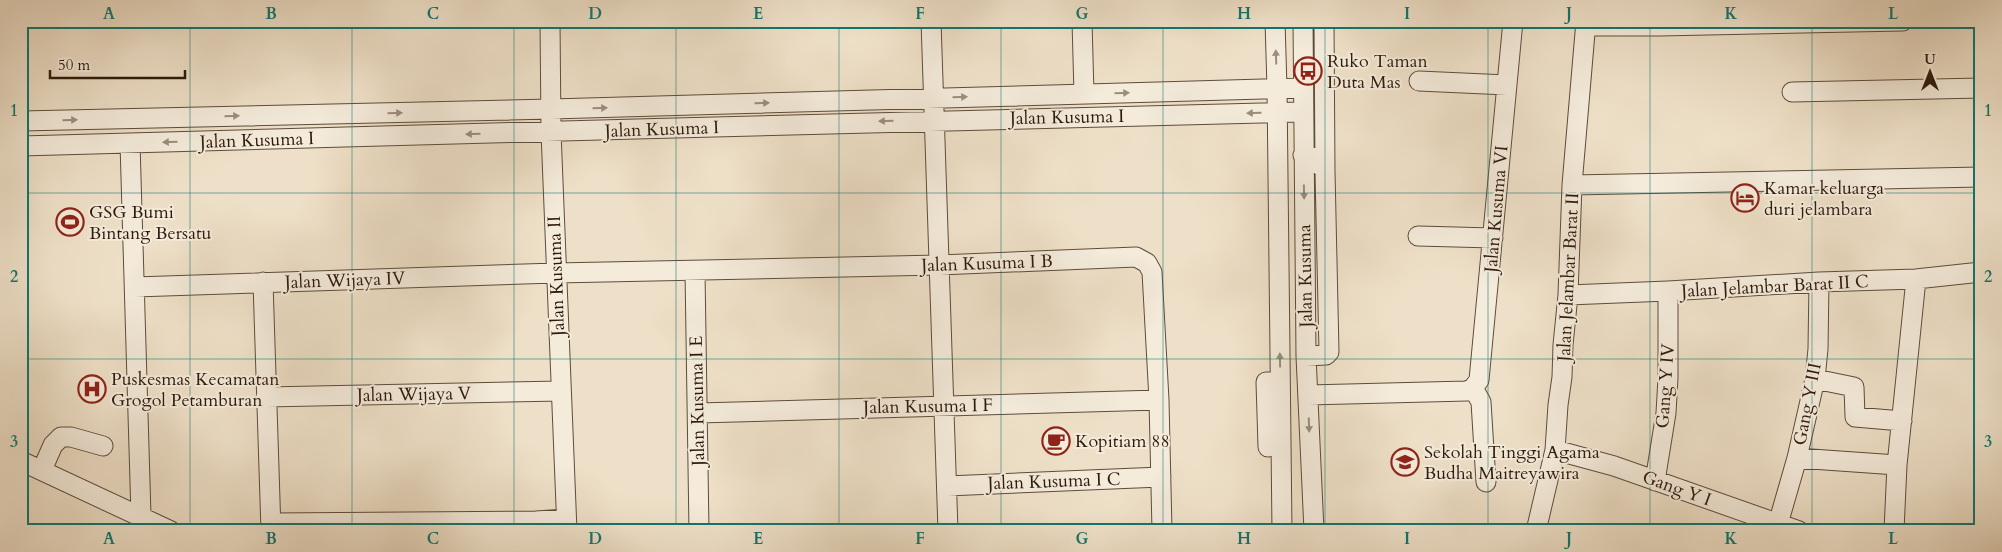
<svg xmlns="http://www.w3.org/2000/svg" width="2002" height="552" viewBox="0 0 2002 552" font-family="Cardo,serif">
  <rect width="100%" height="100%" fill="#eee0c8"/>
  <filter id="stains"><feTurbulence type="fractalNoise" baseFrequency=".004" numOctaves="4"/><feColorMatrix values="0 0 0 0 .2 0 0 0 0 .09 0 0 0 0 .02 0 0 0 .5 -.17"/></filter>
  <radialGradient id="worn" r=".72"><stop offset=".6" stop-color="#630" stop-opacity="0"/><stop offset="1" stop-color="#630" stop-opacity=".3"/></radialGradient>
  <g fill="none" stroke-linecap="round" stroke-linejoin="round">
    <g stroke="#5e4c3b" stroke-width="21">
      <path id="minor" d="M550 21 551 132 567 531
        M931 21 948 531
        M1082 21 1084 94
        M1275 21 1277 88 1282 531
        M1303 21 1306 356 1314 531
        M1324 21 1325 171
        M1585 26H1660L1903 21
        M1419 81 1507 85
        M1792 92 1981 88
        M21 121 551 109 1302 88
        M130 143 141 516
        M21 146C448 135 876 121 1303 112
        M1303 155 1315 158 1325 171 1329 352 1326 355 1306 356
        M1572 185 1981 177
        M1418 236 1493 238
        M695 271 699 531
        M263 282 271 531
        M135 287 556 273 939 265 1136 257 1147 263 1152 272 1159 400 1162 531
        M1568 295 1668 291 1819 282 1916 279 1981 272
        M1815 379 1854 387 1855 417 1902 421
        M1473 388 1481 402 1486 482
        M1308 395 1467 391 1473 388 1479 380 1513 21
        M266 397 561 391
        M698 413 1159 400
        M1268 447 1266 382H1280
        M1555 450 1614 466 1799 531
        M1797 458 1897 465
        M21 461 171 531
        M42 470 53 445 61 437H71L103 446
        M1655 481 1666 413 1668 378V291
        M947 486 1161 477
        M272 523 536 521 566 519
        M1778 524 1797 458 1815 379 1818 349 1819 282
        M1536 531 1555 450 1558 405 1562 377 1563 345 1568 295 1572 185 1586 21
        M1894 531 1897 465 1916 279"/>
    </g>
    <use href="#minor" stroke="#f4ebdb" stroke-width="19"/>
  </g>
  <defs><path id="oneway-solid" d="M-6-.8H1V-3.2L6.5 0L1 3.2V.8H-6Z" transform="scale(1.25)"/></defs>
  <g fill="#9b8d7e">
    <use href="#oneway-solid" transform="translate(1276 57) rotate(-92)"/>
    <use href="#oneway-solid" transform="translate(1122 93) rotate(-1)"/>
    <use href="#oneway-solid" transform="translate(960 97) rotate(-1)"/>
    <use href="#oneway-solid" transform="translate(762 103) rotate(-2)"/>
    <use href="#oneway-solid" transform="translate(600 108) rotate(-2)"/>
    <use href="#oneway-solid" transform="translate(395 113) rotate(-1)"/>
    <use href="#oneway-solid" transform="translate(1254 113) rotate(178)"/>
    <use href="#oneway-solid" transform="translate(232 116) rotate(-1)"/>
    <use href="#oneway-solid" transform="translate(70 120) rotate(-1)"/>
    <use href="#oneway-solid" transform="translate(886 121) rotate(178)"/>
    <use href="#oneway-solid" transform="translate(473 134) rotate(178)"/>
    <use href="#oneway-solid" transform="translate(170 142) rotate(178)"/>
    <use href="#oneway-solid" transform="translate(1304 192) rotate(89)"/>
    <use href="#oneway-solid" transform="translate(1280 360) rotate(-91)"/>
    <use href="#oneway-solid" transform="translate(1309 425) rotate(88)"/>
  </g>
  <path fill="none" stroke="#0f766e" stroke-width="1" stroke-opacity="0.55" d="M190 21V531M352 21V531M514 21V531M676 21V531M839 21V531M1001 21V531M1163 21V531M1325 21V531M1488 21V531M1650 21V531M1812 21V531M21 193H1981M21 359H1981"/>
  <defs>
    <g id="bus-ring" transform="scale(1.4375)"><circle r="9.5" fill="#f4ebdb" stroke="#8f2418" stroke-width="1.5"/><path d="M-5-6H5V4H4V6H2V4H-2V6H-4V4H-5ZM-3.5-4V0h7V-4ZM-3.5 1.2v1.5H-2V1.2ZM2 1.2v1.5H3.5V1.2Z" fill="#8f2418"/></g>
    <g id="hotel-ring" transform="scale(1.4375)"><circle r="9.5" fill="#f4ebdb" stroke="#8f2418" stroke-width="1.5"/><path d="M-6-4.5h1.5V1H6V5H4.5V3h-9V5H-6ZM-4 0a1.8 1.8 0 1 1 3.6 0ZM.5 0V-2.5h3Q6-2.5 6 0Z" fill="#8f2418"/></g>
    <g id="stadium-ring" transform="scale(1.4375)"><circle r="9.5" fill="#f4ebdb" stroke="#8f2418" stroke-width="1.5"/><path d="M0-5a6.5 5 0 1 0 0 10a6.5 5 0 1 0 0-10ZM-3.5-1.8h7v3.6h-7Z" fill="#8f2418"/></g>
    <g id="hospital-ring" transform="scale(1.4375)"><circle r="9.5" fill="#f4ebdb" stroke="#8f2418" stroke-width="1.5"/><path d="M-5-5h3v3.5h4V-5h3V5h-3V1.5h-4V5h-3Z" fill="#8f2418"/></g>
    <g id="cafe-ring" transform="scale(1.4375)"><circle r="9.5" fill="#f4ebdb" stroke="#8f2418" stroke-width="1.5"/><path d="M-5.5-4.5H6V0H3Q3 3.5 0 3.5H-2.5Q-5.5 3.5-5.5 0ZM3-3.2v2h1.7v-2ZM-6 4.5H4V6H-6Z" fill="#8f2418"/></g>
    <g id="university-ring" transform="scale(1.4375)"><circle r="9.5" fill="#f4ebdb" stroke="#8f2418" stroke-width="1.5"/><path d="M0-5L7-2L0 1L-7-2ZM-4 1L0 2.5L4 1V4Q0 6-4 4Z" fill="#8f2418"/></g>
  </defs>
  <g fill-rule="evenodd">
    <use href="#bus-ring" x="1308" y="71"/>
    <use href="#hotel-ring" x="1745" y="198"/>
    <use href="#stadium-ring" x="70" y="222"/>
    <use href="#hospital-ring" x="92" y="389"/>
    <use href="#cafe-ring" x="1056" y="441"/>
    <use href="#university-ring" x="1405" y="462"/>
  </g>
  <g text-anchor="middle" stroke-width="4" stroke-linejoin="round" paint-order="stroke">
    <g font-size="18" fill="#2e1a0c" stroke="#f4ebdb" text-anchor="start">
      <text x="1327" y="67">Ruko Taman<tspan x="1327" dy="21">Duta Mas</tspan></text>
      <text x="1764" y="194">Kamar keluarga<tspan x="1764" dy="21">duri jelambara</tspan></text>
      <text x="89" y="218">GSG Bumi<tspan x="89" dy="21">Bintang Bersatu</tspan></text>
      <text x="111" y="385">Puskesmas Kecamatan<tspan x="111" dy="21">Grogol Petamburan</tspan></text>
      <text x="1075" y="447">Kopitiam 88</text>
      <text x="1424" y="458">Sekolah Tinggi Agama<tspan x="1424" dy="21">Budha Maitreyawira</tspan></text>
    </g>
    <g font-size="18" fill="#2e1a0c" stroke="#f4ebdb">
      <text transform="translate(1067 117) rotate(-1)" y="6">Jalan Kusuma I</text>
      <text transform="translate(662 129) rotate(-2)" y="6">Jalan Kusuma I</text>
      <text transform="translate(257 140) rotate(-2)" y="6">Jalan Kusuma I</text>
      <text transform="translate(1496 209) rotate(-85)" y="6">Jalan Kusuma VI</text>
      <text transform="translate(987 263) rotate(-2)" y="6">Jalan Kusuma I B</text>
      <text transform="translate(556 276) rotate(-92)" y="6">Jalan Kusuma II</text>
      <text transform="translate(1305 276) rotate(-91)" y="6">Jalan Kusuma</text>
      <text transform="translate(1568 277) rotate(-87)" y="6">Jalan Jelambar Barat II</text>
      <text transform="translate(345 280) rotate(-2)" y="6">Jalan Wijaya IV</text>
      <text transform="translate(1775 286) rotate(-3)" y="6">Jalan Jelambar Barat II C</text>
      <text transform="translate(1665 386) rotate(-86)" y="6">Gang Y IV</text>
      <text transform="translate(414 394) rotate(-1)" y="6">Jalan Wijaya V</text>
      <text transform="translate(697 401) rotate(-91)" y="6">Jalan Kusuma I E</text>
      <text transform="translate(1807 404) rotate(-79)" y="6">Gang Y III</text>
      <text transform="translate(928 406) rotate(-1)" y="6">Jalan Kusuma I F</text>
      <text transform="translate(1054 481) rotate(-2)" y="6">Jalan Kusuma I C</text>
      <text transform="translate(1677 488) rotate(20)" y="6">Gang Y I</text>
    </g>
  </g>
  <rect width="2002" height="552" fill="none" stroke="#eee0c8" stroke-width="55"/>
  <g transform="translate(1930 72)" stroke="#f4ebdb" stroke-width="4" paint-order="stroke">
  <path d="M0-4L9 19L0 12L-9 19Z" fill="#2e1a0c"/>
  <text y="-8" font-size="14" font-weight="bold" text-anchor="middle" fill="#2e1a0c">U</text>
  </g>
  <path d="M50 70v8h135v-8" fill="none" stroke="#2e1a0c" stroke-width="2.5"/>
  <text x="58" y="70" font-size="15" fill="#2e1a0c" stroke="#f4ebdb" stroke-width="4" paint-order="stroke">50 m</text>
  <rect x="28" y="28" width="1946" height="496" fill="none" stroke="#0f766e" stroke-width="2"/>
  <g font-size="16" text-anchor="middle" font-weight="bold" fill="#0f766e">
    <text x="109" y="19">A</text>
    <text x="271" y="19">B</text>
    <text x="433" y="19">C</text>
    <text x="595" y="19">D</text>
    <text x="758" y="19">E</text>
    <text x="920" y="19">F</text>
    <text x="1082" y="19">G</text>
    <text x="1244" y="19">H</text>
    <text x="1407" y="19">I</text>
    <text x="1569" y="19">J</text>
    <text x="1731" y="19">K</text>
    <text x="1893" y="19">L</text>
    <text x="14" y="116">1</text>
    <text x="1988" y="116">1</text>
    <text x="14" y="282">2</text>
    <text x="1988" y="282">2</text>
    <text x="14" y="447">3</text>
    <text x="1988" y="447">3</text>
    <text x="109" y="544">A</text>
    <text x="271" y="544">B</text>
    <text x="433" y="544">C</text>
    <text x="595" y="544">D</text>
    <text x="758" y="544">E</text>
    <text x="920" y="544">F</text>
    <text x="1082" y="544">G</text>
    <text x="1244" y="544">H</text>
    <text x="1407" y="544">I</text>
    <text x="1569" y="544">J</text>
    <text x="1731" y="544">K</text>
    <text x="1893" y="544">L</text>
  </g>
  <rect width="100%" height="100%" filter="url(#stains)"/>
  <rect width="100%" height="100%" fill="url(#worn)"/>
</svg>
